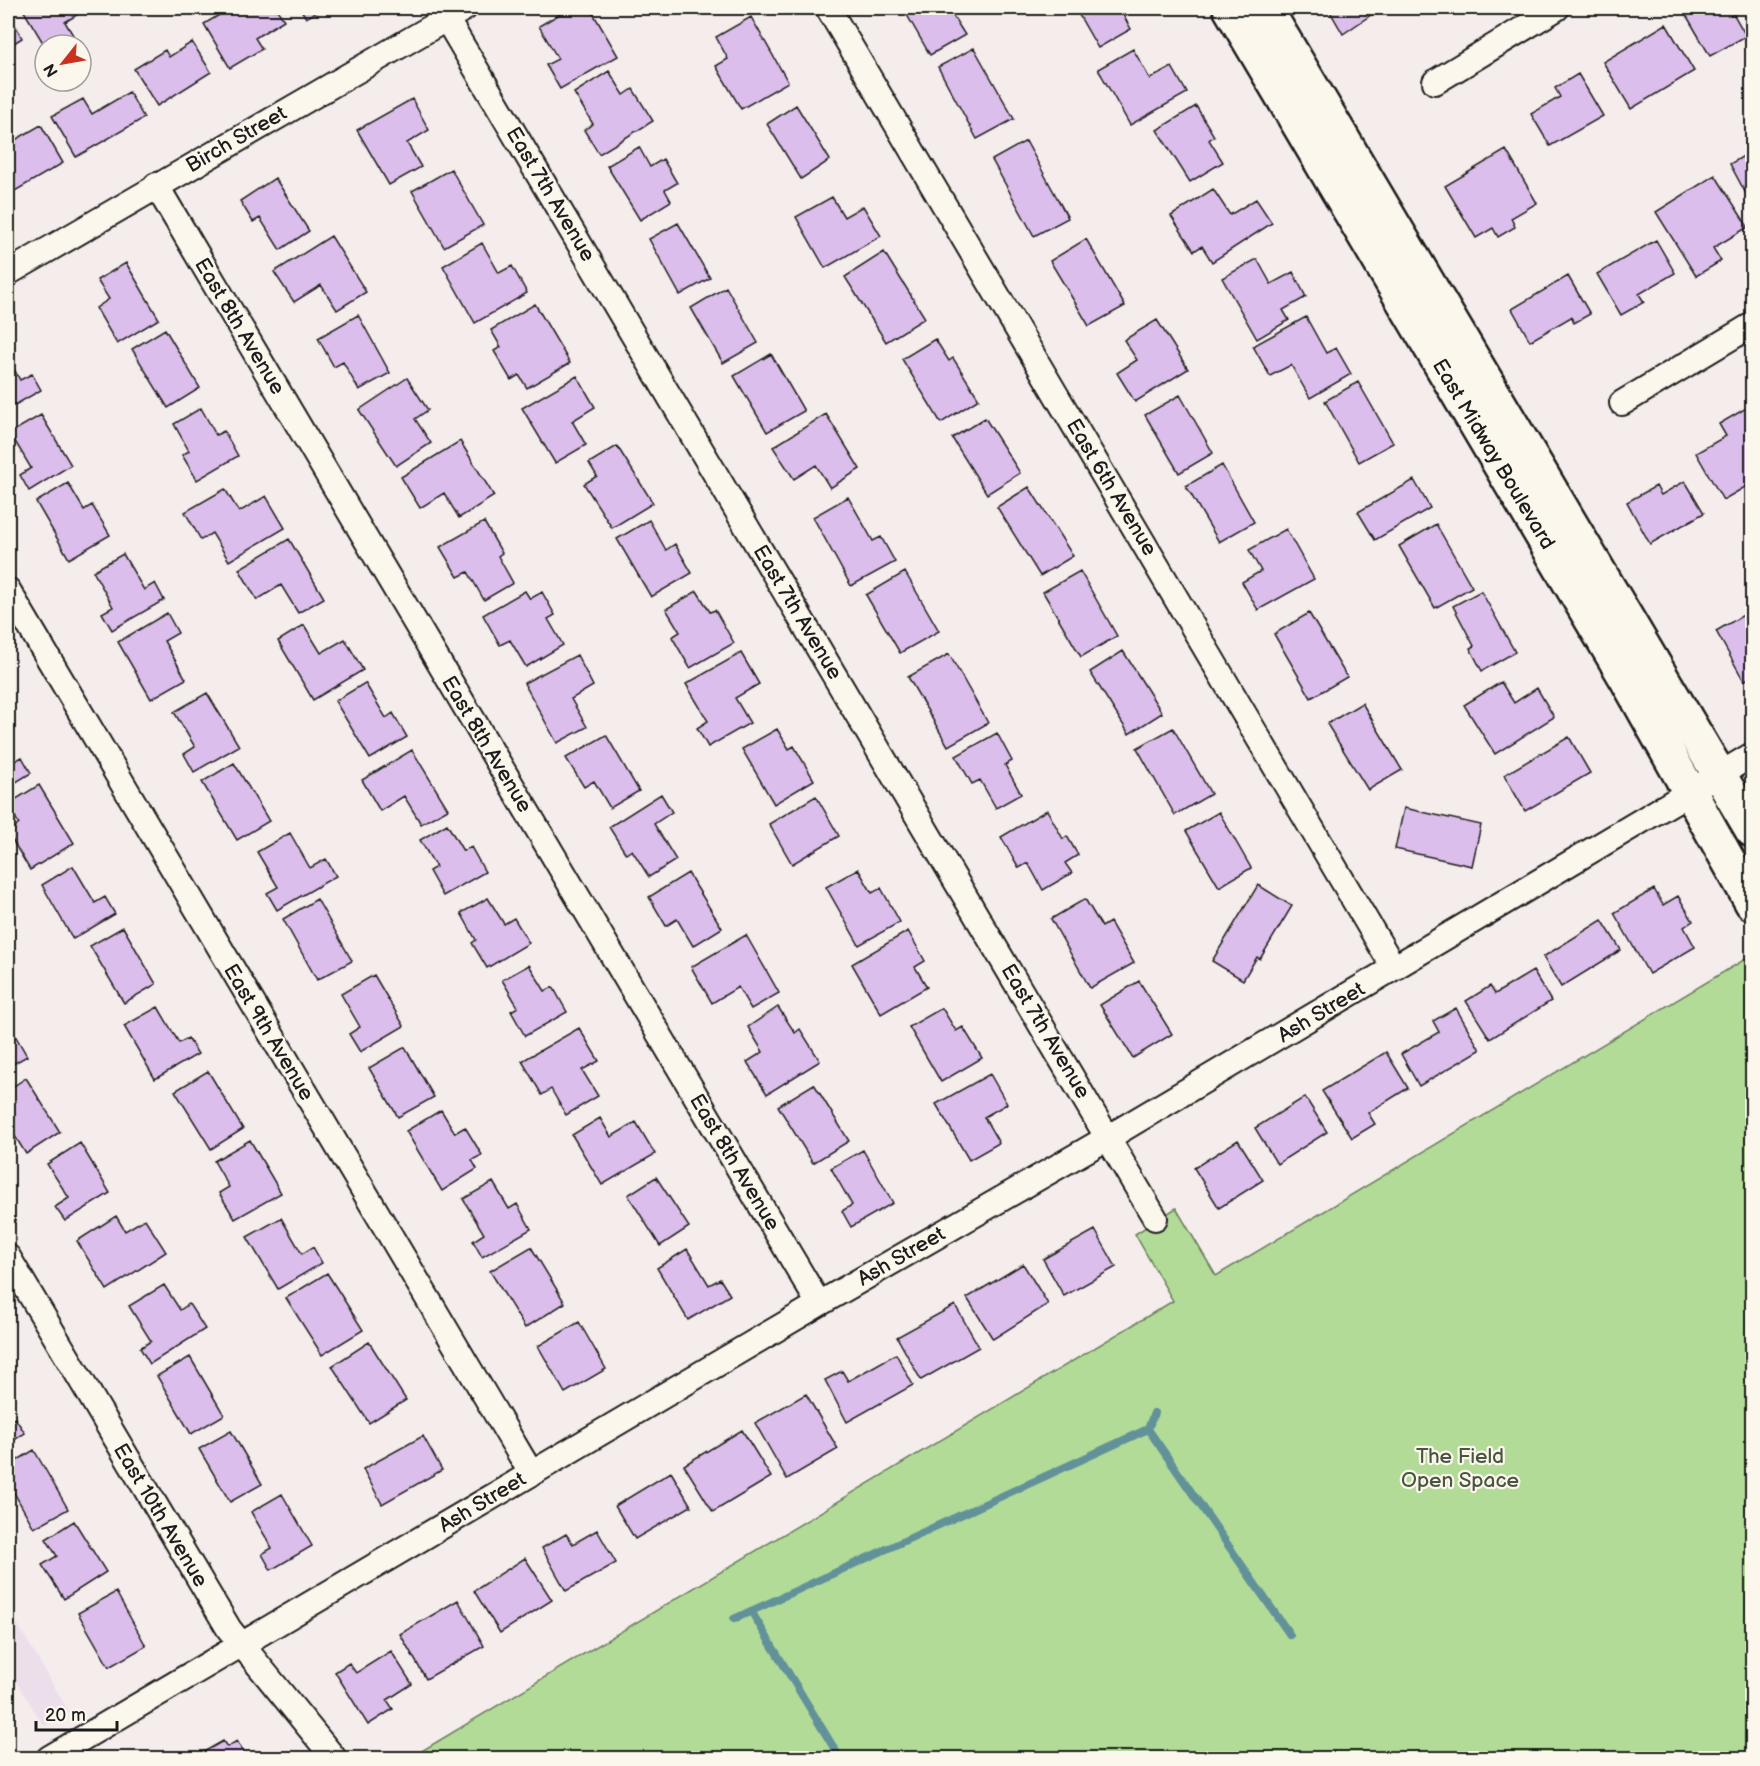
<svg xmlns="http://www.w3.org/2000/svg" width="1760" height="1766" viewBox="0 0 1760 1766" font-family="'Balsamiq Sans',sans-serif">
  <rect width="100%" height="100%" fill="#f5ecec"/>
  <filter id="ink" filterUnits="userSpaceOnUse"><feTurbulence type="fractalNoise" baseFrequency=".0167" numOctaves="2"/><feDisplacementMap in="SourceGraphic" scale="12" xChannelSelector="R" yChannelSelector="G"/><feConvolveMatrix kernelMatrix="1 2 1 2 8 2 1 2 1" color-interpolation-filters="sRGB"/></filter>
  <g filter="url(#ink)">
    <path fill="#eddeec" d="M8 1608 69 1712 44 1726 8 1668Z"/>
    <path fill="#b2db98" stroke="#677c5a" stroke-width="1.5" d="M1752 955V1758H410L1173 1301 1135 1234 1176 1208 1216 1276Z"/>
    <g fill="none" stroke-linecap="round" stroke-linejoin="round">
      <path stroke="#629299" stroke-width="8" d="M1148 1429 1154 1413
        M751 1611 840 1758
        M734 1619 1148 1429 1290 1635"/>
    </g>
    <path fill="#dbbeeb" stroke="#1c1c1c" stroke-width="1.5" d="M22 8H88L65 22 73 35 55 45 45 46Z
      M231 8H276L284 20 255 38 262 49 230 68 204 24Z
      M300 8H324L306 18Z
      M570 8H590L618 56 560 89 546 65 558 59 539 26Z
      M654 8H728V9L655 13Z
      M903 8H948L965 35 930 55Z
      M1075 8H1119L1131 29 1098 48Z
      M1328 8H1381L1343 34Z
      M1695 8H1730L1746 36 1710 56 1685 13Z
      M8 13 22 38 8 47Z
      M751 17 788 82 741 109 716 66 728 59 716 37Z
      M1666 24 1694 71 1631 109 1603 62Z
      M192 42 211 72 157 106 134 69 165 50 169 57Z
      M974 48 1014 119 977 139 938 67Z
      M1133 49 1150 79 1172 67 1187 93 1130 125 1098 69Z
      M609 71 624 95 633 89 653 121 599 154 584 130 593 124 574 93Z
      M1578 74 1603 116 1550 146 1531 114 1560 97 1555 88Z
      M129 92 144 118 76 157 52 116 83 99 92 114Z
      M412 99 429 130 407 143 421 167 389 185 357 130Z
      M796 105 830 160 801 179 767 124Z
      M1196 106 1214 136 1209 140 1223 162 1190 182 1157 130Z
      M41 125 63 163 8 195V144Z
      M1026 141 1068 218 1034 236 992 160Z
      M639 147 650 167 663 159 677 183 665 190 671 201 640 220 607 166Z
      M1506 150 1537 203 1511 218 1515 227 1498 237 1493 228 1476 238 1445 186Z
      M1752 151V205L1730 164Z
      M451 169 483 225 444 247 412 191Z
      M1715 175 1748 227 1713 248 1721 261 1696 276 1656 212Z
      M275 178 309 231 280 250 260 218 253 222 240 201Z
      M1213 189 1230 215 1256 199 1272 223 1212 262 1202 246 1194 251 1171 216Z
      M832 197 844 217 863 206 881 236 825 268 796 217Z
      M678 223 710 278 680 295 649 239Z
      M331 236 366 292 337 310 321 285 294 302 274 272Z
      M1086 239 1125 306 1089 326 1050 261Z
      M1656 240 1675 273 1639 294 1644 302 1621 315 1597 274Z
      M482 243 499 273 512 266 527 293 475 323 443 266Z
      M884 252 925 318 886 342 845 277Z
      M1257 259 1271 284 1293 272 1306 297 1283 310 1289 320 1257 339 1222 278Z
      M126 263 159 319 117 344 96 308 109 299 97 280Z
      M1568 276 1590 314 1574 323 1571 317 1530 341 1512 309Z
      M726 287 758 343 723 363 691 308Z
      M535 304 570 363 527 388 519 375 511 380 494 351 501 347 491 330Z
      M358 315 390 373 359 390 343 362 334 367 318 338Z
      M1306 317 1326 353 1336 348 1351 374 1310 398 1291 365 1270 376 1253 346Z
      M1157 320 1188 369 1135 402 1117 373 1137 360 1124 340Z
      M165 329 200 388 168 408 132 349Z
      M935 339 949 361 953 358 979 399 941 423 902 359Z
      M771 354 804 411 767 432 734 376Z
      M8 358 20 380 32 374 41 390 8 409Z
      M577 376 595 407 572 421 586 445 555 463 522 408Z
      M407 378 428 410 415 419 431 443 396 466 359 410Z
      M1358 382 1393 443 1359 462 1325 401Z
      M1180 395 1213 453 1179 473 1145 415Z
      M1748 407 1752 415V483L1723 500 1696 453 1726 436 1719 424Z
      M201 408 216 435 224 431 238 456 197 480 182 455 189 451 174 424Z
      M826 414 860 469 830 488 816 465 794 479 773 447Z
      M41 415 71 465 29 491 20 475 31 468 10 433Z
      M985 418 1020 473 987 494 952 438Z
      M460 441 494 496 459 518 444 493 420 508 401 477Z
      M617 446 653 503 612 528 584 484 597 476 589 463Z
      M1222 465 1254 522 1219 542 1186 486Z
      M1414 480 1430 508 1375 540 1358 512Z
      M1685 481 1704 513 1650 544 1627 502 1656 486 1661 495Z
      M68 483 84 510 92 505 110 535 69 559 36 502Z
      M1029 487 1073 556 1040 576 997 507Z
      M225 489 239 512 266 496 285 528 229 561 212 533 201 540 185 512Z
      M848 497 873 541 881 537 895 562 851 586 813 517Z
      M649 520 666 550 675 544 692 573 651 597 617 539Z
      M484 522 502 553 498 556 513 583 484 600 468 572 458 577 440 547Z
      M1436 524 1472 587 1435 608 1399 546Z
      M1286 529 1314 579 1258 610 1242 582 1261 571 1249 550Z
      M289 539 324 598 298 613 281 585 257 600 239 569Z
      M123 554 144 590 155 583 164 600 112 630 102 613 113 607 93 571Z
      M1080 571 1117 636 1081 657 1043 592Z
      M905 572 939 631 900 653 866 595Z
      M525 591 530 599 542 592 555 615 548 619 563 645 526 667 510 640 500 645 483 615Z
      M697 591 710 612 715 610 734 643 690 668 672 637 680 632 666 609Z
      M1481 591 1515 652 1482 671 1470 648 1474 646 1453 606Z
      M1752 610V676L1744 681 1716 631Z
      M167 613 178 633 164 641 186 679 151 699 118 642Z
      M1309 613 1347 677 1311 698 1274 634Z
      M304 625 321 653 345 639 363 670 313 700 278 641Z
      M1123 651 1162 713 1129 734 1090 672Z
      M741 653 759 684 735 698 750 723 708 747 697 728 708 721 686 684Z
      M949 654 988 723 948 746 908 677Z
      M577 655 593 686 571 699 587 727 557 743 524 683Z
      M1501 682 1514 703 1537 688 1554 717 1495 754 1464 705Z
      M365 683 386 718 393 713 407 737 370 759 335 701Z
      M207 693 239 746 194 772 184 754 195 747 174 712Z
      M1362 703 1402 770 1368 790 1327 724Z
      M1173 728 1211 794 1175 815 1137 748Z
      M777 729 789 749 794 746 814 780 774 804 742 749Z
      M997 733 1012 761 1005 765 1021 794 996 808 980 780 972 784 956 756Z
      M606 735 639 791 610 808 594 781 584 787 566 758Z
      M1569 737 1590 773 1525 811 1504 775Z
      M412 750 448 809 421 824 404 796 380 811 362 780Z
      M8 753 13 762 22 757 31 773 8 787Z
      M234 763 269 821 237 840 202 782Z
      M39 785 74 843 30 870 8 833 19 824 8 804Z
      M661 794 672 812 654 824 676 860 649 877 632 850 626 854 609 827Z
      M816 796 839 836 792 864 769 824Z
      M1404 808 1481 825 1472 866 1395 849Z
      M1047 810 1063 839 1067 836 1078 855 1065 863 1072 873 1043 890 1028 863 1019 868 1001 837Z
      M1219 812 1251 868 1219 887 1186 831Z
      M447 824 463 851 471 847 485 872 443 896 429 871 436 867 420 840Z
      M290 833 310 868 326 859 336 876 277 910 267 893 278 887 257 852Z
      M73 866 95 903 105 897 115 914 73 939 42 885Z
      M858 869 872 893 881 888 900 922 859 945 826 887Z
      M688 873 722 928 693 946 677 919 666 926 649 897Z
      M1258 885 1292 906 1260 959 1257 957 1243 980 1212 961Z
      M1654 889 1663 905 1678 896 1693 921 1684 927 1695 947 1649 974 1614 913Z
      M488 898 504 924 514 918 529 943 487 968 472 943 476 940 461 913Z
      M317 899 352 961 317 980 283 919Z
      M1085 899 1102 927 1110 922 1134 963 1090 988 1051 919Z
      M1602 920 1621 950 1561 987 1543 957Z
      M123 927 156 984 124 1003 90 946Z
      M908 931 925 961 915 967 927 987 881 1014 852 964Z
      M746 935 779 993 751 1009 738 987 712 1003 691 967Z
      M529 965 545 991 553 987 567 1012 525 1036 511 1011 518 1007 502 980Z
      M1533 971 1551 1001 1490 1039 1466 1001 1490 986 1495 994Z
      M374 975 404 1026 360 1052 349 1034 360 1027 341 994Z
      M1139 981 1172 1034 1133 1058 1100 1005Z
      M158 1007 179 1043 188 1038 198 1054 155 1079 124 1026Z
      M778 1007 795 1033 800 1029 820 1061 767 1094 747 1062 763 1052 748 1027Z
      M942 1008 956 1031 963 1027 982 1058 941 1082 909 1027Z
      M1456 1008 1480 1050 1419 1086 1401 1054 1439 1032 1433 1021Z
      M8 1023 27 1056 8 1067Z
      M579 1028 599 1061 582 1070 598 1096 566 1115 551 1089 542 1095 522 1061Z
      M405 1047 434 1097 398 1117 369 1068Z
      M1386 1052 1408 1088 1368 1113 1375 1124 1352 1138 1322 1091Z
      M208 1071 243 1129 211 1149 175 1091Z
      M990 1074 1007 1104 984 1117 999 1143 969 1160 936 1104Z
      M26 1078 60 1132 26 1154 8 1125V1090Z
      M814 1084 849 1141 813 1163 778 1106Z
      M1305 1097 1327 1132 1277 1164 1255 1128Z
      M441 1110 455 1133 465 1127 482 1155 472 1160 477 1169 442 1191 406 1131Z
      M600 1118 611 1137 636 1122 655 1154 602 1185 572 1135Z
      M250 1140 281 1193 235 1219 219 1193 229 1187 214 1161Z
      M1238 1140 1263 1180 1219 1208 1194 1168Z
      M80 1143 110 1193 65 1221 55 1207 69 1198 47 1164Z
      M863 1150 893 1203 851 1227 842 1211 852 1205 831 1168Z
      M656 1177 689 1227 660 1246 628 1195Z
      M493 1182 509 1209 517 1204 531 1229 482 1257 473 1241 484 1234 463 1199Z
      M116 1216 125 1231 145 1219 166 1252 107 1290 77 1241Z
      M281 1218 302 1254 313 1247 322 1263 278 1289 247 1237Z
      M1095 1230 1116 1267 1064 1296 1043 1259Z
      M531 1247 565 1303 525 1328 490 1271Z
      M687 1249 709 1285 720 1279 730 1295 688 1320 657 1268Z
      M1023 1264 1048 1304 993 1339 967 1298Z
      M327 1273 363 1330 322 1355 286 1298Z
      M164 1285 180 1310 189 1304 205 1329 150 1364 140 1348 151 1341 129 1306Z
      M955 1305 979 1347 921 1380 897 1337Z
      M579 1322 606 1369 565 1393 538 1346Z
      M369 1342 406 1400 369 1423 332 1366Z
      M896 1354 913 1385 847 1422 825 1380 842 1371 848 1381Z
      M190 1357 224 1415 191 1434 157 1376Z
      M806 1394 838 1449 787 1479 755 1423Z
      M15 1418 25 1433 8 1444V1422Z
      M742 1430 771 1477 713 1512 684 1465Z
      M231 1431 262 1484 230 1502 199 1449Z
      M423 1436 442 1470 382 1504 363 1469Z
      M34 1450 68 1509 34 1528 8 1482V1466Z
      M671 1472 691 1506 635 1539 615 1506Z
      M282 1494 312 1546 271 1570 262 1554 272 1548 251 1512Z
      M74 1521 106 1572 64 1599 42 1565 57 1556 46 1539Z
      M597 1530 616 1563 566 1591 542 1548 566 1534 573 1544Z
      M525 1558 552 1600 500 1633 474 1591Z
      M116 1592 146 1646 109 1667 78 1613Z
      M458 1600 484 1646 426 1679 400 1634Z
      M391 1651 412 1684 387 1700 393 1709 368 1725 335 1672 349 1663 356 1673Z
      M223 1741 227 1747 237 1741 247 1758H193Z"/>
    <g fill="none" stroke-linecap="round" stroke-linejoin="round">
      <g stroke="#1c1c1c" stroke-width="28">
        <path id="street" d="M440 8 1155 1218
          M828 8 1394 968
          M1435 82 1557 8
          M156 185 819 1304
          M8 273 465 8
          M1622 403 1752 325
          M8 590 531 1473
          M8 1257 229 1629 334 1758
          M49 1758 819 1304 1109 1137 1752 755"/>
      </g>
      <g stroke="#1c1c1c" stroke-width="38">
        <path id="secondary" d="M1230 8 1626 678 1752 903
          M1265 8 1752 830"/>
      </g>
      <use href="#street" stroke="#fbf7ec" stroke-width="24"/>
      <use href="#secondary" stroke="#fbf7ec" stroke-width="33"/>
    </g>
  </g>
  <g text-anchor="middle" stroke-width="4.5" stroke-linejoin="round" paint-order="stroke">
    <g font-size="21" fill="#1c1c1c" stroke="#fbf7ec">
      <text transform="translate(236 139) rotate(-30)" y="7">Birch Street</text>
      <text transform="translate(551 194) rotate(59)" y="7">East 7th Avenue</text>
      <text transform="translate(240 326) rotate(59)" y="7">East 8th Avenue</text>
      <text transform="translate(1494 454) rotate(59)" y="7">East Midway Boulevard</text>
      <text transform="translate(1112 487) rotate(59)" y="7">East 6th Avenue</text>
      <text transform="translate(798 612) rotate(59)" y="7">East 7th Avenue</text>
      <text transform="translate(487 744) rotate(59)" y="7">East 8th Avenue</text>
      <text transform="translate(1321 1012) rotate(-31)" y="7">Ash Street</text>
      <text transform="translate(1046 1031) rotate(59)" y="7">East 7th Avenue</text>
      <text transform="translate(269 1032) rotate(59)" y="7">East 9th Avenue</text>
      <text transform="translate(735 1162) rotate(59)" y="7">East 8th Avenue</text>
      <text transform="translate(901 1256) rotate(-30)" y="7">Ash Street</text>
      <text transform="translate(482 1502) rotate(-31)" y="7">Ash Street</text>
      <text transform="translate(161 1515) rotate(59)" y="7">East 10th Avenue</text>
    </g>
    <g font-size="21" fill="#495541" stroke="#fbf7ec">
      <text x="1460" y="1463">The Field<tspan x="1460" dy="24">Open Space</tspan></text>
    </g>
  </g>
  <rect width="1760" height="1766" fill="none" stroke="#fbf7ec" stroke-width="30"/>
  <rect x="15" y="15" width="1730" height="1736" fill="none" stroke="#1c1c1c" stroke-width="2" filter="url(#ink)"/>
  <g transform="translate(63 63) rotate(239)"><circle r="28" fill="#fbf7ec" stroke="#a29f99" stroke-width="1.5"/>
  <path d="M0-4.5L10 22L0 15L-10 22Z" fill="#c8321e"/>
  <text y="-9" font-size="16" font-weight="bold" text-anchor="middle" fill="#1c1c1c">N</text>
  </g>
  <path d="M36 1721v9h81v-9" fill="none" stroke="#1c1c1c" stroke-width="3"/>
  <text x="45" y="1721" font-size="18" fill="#1c1c1c" stroke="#fbf7ec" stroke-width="4.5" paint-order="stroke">20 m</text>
</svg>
